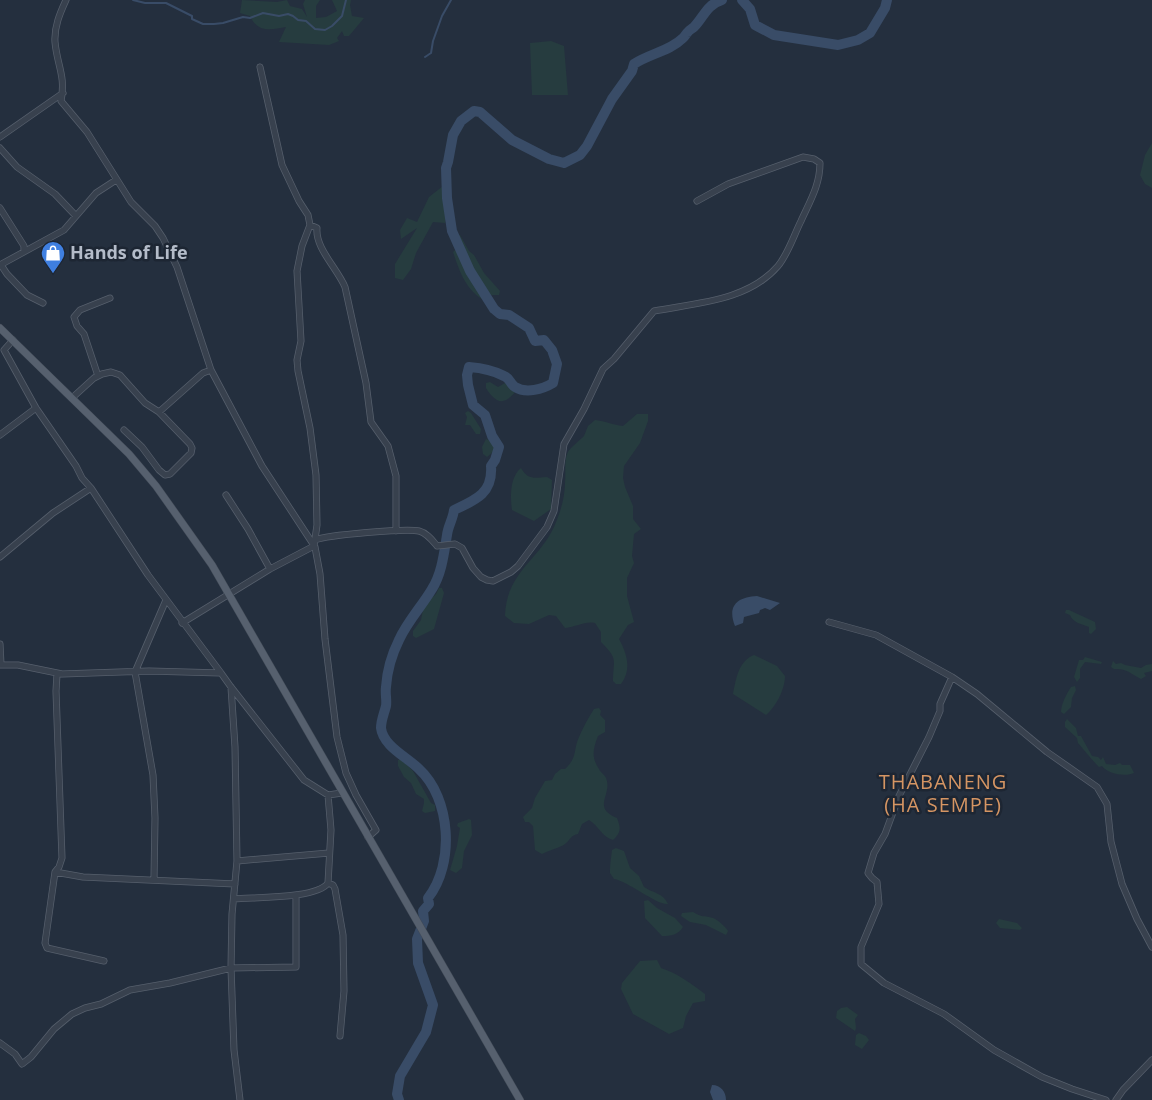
<svg xmlns="http://www.w3.org/2000/svg" width="1152" height="1100" viewBox="0 0 1152 1100" font-family="'Open Sans',sans-serif">
  <rect width="100%" height="100%" fill="#242f3e"/>
  <path fill="#263c3f" d="M242 0 277 2 287 0 290 6 302 9 307 17 303 4 305 0H320L316 6V18L326 17 337 11 332 0H351L350 5 352 16 364 18 349 36H344L342 31 337 38 339 41 329 45 279 42 286 27C271 30 258 33 250 16L240 13Z
    M551 41 564 46 568 95H532L530 43Z
    M1152 143V188L1145 184 1140 175 1145 155Z
    M443 186 448 211 445 223 433 222 416 253 411 269 403 280 395 278V264L417 228 401 239 400 230 407 218 417 222 429 197Z
    M460 235 469 251 474 255 484 273 500 291 499 295H489L484 300C466 291 459 270 453 252L456 249 458 251 463 250 457 236Z
    M490 382 498 387 505 383 515 392C503 407 495 402 486 388V383Z
    M468 411 471 413 481 429 480 434H476L470 425H465L467 417 465 413Z
    M637 414H648V421L640 443 624 466 623 478 625 487 633 506V519L641 529 634 534 632 556 634 563 627 578V596L634 622 628 625 619 639C627 654 632 669 621 684H616L613 681C613 659 619 660 601 642V632L595 623C585 621 576 627 565 628L556 616 549 615 529 624 514 623 505 616C506 573 538 561 554 527 560 514 565 497 565 483 566 473 564 460 568 452 570 448 581 439 584 436L588 426 595 420C605 421 613 425 623 426Z
    M486 439 493 442 495 447 493 452 487 457 483 454 482 447Z
    M521 468C528 480 534 478 547 477L552 480 551 509 534 521 512 510C510 496 510 477 521 468Z
    M439 588H442L444 593 434 629 416 638 413 636V631L421 620 424 605 436 594Z
    M1066 610H1069L1095 622 1096 629 1091 634 1089 633V627C1082 624 1073 623 1070 615L1065 613Z
    M754 655 777 666 785 676C785 689 776 707 766 715L733 694C736 680 738 661 754 655Z
    M1085 657 1102 662 1101 664 1085 662 1080 669V678L1077 682 1074 677 1079 660H1083Z
    M1113 661 1116 664 1121 663 1125 665 1141 668 1146 665 1152 664V671L1144 673 1146 676 1141 679C1131 674 1127 668 1114 669L1111 667Z
    M1075 686 1076 690 1072 698 1071 707 1064 714 1061 712C1061 704 1067 693 1071 687Z
    M599 708 601 711 600 715 605 720V732L598 736C593 749 591 757 599 769 600 772 605 775 606 778 613 795 591 807 617 818 621 828 621 833 613 840 602 837 599 826 589 820L582 824 578 834C571 835 570 840 565 844 561 847 548 851 542 854L535 850 533 826 529 822H525L523 817 532 808 535 798 545 781 552 780 555 774 561 769H565C578 757 573 750 579 737 583 728 588 718 594 709Z
    M1067 719 1076 728 1078 736H1081L1092 756 1098 757 1101 760 1103 757 1106 764 1115 765 1120 763 1122 765H1130L1134 773C1125 777 1108 774 1102 766L1099 767C1091 759 1085 751 1078 743L1077 738 1065 727V722Z
    M398 760H402L413 771 431 803 435 805V811L425 813 422 811 424 803V799L416 794 411 783 404 777 398 766Z
    M469 819 471 820 472 835 464 851 462 868 456 873 450 870 457 846 460 828 457 826 458 823Z
    M616 848 624 851 630 868 639 876 644 887C653 893 663 893 668 904 656 905 628 881 614 879L610 873C610 864 611 858 612 850Z
    M648 900 657 908 675 918 683 927C678 935 671 936 662 936L645 918 644 901Z
    M693 912C702 918 704 915 713 918 717 919 726 927 728 931L726 935 706 925 690 922 681 916 682 913Z
    M999 919 1017 923 1022 928 1020 930 1000 928 996 923Z
    M657 960 661 968C677 973 692 984 705 994V1001L693 1003 686 1016 683 1028 669 1034 633 1014 621 989 622 983 640 961Z
    M847 1007 858 1015 855 1019 856 1028 855 1031 836 1018 837 1011 841 1008Z
    M859 1033 866 1036 869 1040 862 1049 855 1045 856 1035Z"/>
  <path fill="#394c67" d="M757 596 780 603 770 610 765 608 760 610 759 613 744 617 743 623 735 626C727 606 737 597 757 596Z
    M712 1085C721 1085 726 1092 726 1100H713L710 1092Z"/>
  <g fill="none" stroke-linecap="round" stroke-linejoin="round">
    <path stroke="#394c67" stroke-width="2" d="M133 0 145 3H166L192 16V19L203 24H214L223 23 243 17 250 18 263 13 279 16 288 14 293 16 298 20 306 21 315 29 325 30 332 26 342 16 346 0
      M425 57 431 53 433 41 442 16 451 0"/>
    <path stroke="#394c67" stroke-width="10" d="M742 0 750 9 755 25 774 35 838 45 858 40 870 33 885 8 887 0
      M399 1100 397 1094 400 1076 426 1032 433 1005 418 963 417 939 424 921 423 911 429 904 428 898C455 864 451 798 419 769 407 757 383 746 381 728 381 720 384 714 386 706 387 700 385 694 386 687 387 672 392 654 399 640 407 622 422 606 432 589 442 573 444 553 447 535 448 526 453 519 454 510 476 500 493 493 491 466L495 460 499 447 492 436 485 415 473 405 468 385 467 375 469 367C482 368 493 370 504 376 510 378 510 384 515 387 526 394 543 389 553 383L557 364 552 350 544 340 535 341 529 328 509 315 500 314 494 309 470 271 452 231 447 198 446 168 448 162 453 135 461 121 474 111 480 112 512 140 549 159 564 163 580 155 587 146 612 99 632 71 634 64C649 54 670 51 683 38 684 38 687 32 688 32 689 30 692 29 694 27 704 17 706 5 722 0"/>
    <g stroke="#565f6c" stroke-width="7">
      <path id="minor" d="M66 0C60 13 54 27 55 42 57 65 66 76 61 101L87 132 131 202 155 226 163 238 177 267 211 370 262 466 315 547 320 574 325 639 337 737 346 773 356 795 376 830 368 837
        M0 137 63 93
        M0 148 17 167 55 194 76 216
        M0 208 24 246V251
        M310 225 317 228C315 248 337 268 345 287L366 383 371 422 388 446 396 476V531
        M0 265 64 230 96 193 116 180
        M1 265 7 274 27 295 43 303
        M13 340 4 350 36 408 76 466 82 478 91 488 148 575 221 673
        M98 376 84 334 77 326 74 317 80 310 110 298
        M72 398 94 378 102 374 111 372 120 375 145 403 159 412 190 444 192 448 191 453 170 474 165 475 159 470 142 447 124 430
        M159 412 203 373 211 370
        M0 435 36 408
        M226 495 248 529 270 569
        M315 540C327 535 407 528 419 531 427 533 432 540 437 546L455 544 462 548 473 568 481 577 487 580 493 581 511 572 518 566 547 527 554 511 564 444 584 409 603 369 614 359 654 311C696 303 748 301 778 266 788 254 794 235 801 221 810 201 820 185 820 163L814 159 803 157 728 184 697 201
        M0 557 53 513 91 488
        M829 622 876 635 952 677 977 694 1047 752 1097 787 1107 804 1111 842 1122 884 1137 919 1152 947
        M182 623 270 569 314 546 317 525 316 475 310 428 298 371 297 360 301 341 297 271 302 246 310 225 308 215 299 201 282 165 260 67
        M0 644 1 665
        M0 665H18L62 674 149 671 221 673 231 687 304 780 328 795 342 793
        M57 674 56 691 62 858 59 867 55 872 45 943 47 948 104 961
        M952 677 940 704V711L929 737 899 796 885 834 874 853 868 873 872 878 877 882 879 904 861 947V964L884 983 944 1014 994 1050 1042 1077 1072 1089 1106 1100
        M231 687 235 747 237 861 232 914 231 968 234 1050 240 1100
        M237 861 329 853
        M55 872 83 877 235 884
        M154 879 155 818 153 775 135 672 166 600
        M328 883 333 885 335 889 343 935 344 991 340 1036
        M234 899C254 897 317 899 328 883L331 830 328 795
        M0 1043 15 1054 22 1064 31 1057 54 1029 72 1014 85 1008 101 1004 130 990 170 983 231 968 296 967V895
        M1116 1100 1123 1090 1152 1060"/>
    </g>
    <g stroke="#414a57" stroke-width="8">
      <path id="major" d="M0 328 129 454 156 486 212 565 520 1100"/>
    </g>
    <use href="#minor" stroke="#38414e" stroke-width="5.5"/>
    <use href="#major" stroke="#56606e" stroke-width="7"/>
  </g>
  <defs>
    <g id="shop-pin" transform="scale(1.25)"><path d="M0 17L-7.5 6A9.5 9.5 0 1 1 7.5 6Z" fill="#3f7fe0" stroke="#1d2633"/><path d="M-5-2.5h2.3a2.7 3.5 0 0 1 5.4 0H5L5.5 6h-11ZM-1.5-2.5h3a1.5 2.3 0 0 0-3 0Z" fill="#fff"/></g>
  </defs>
  <g fill-rule="evenodd">
    <use href="#shop-pin" x="53" y="253"/>
  </g>
  <g text-anchor="middle" stroke-width="5" stroke-linejoin="round" paint-order="stroke">
    <g font-size="18" font-weight="bold" fill="#b4bcc9" stroke="#1d2633" text-anchor="start">
      <text x="70" y="259">Hands of Life</text>
    </g>
    <g font-size="20" letter-spacing="1" fill="#d59563" stroke="#1d2633">
      <text x="943" y="789">THABANENG<tspan x="943" dy="23">(HA SEMPE)</tspan></text>
    </g>
  </g>
</svg>
